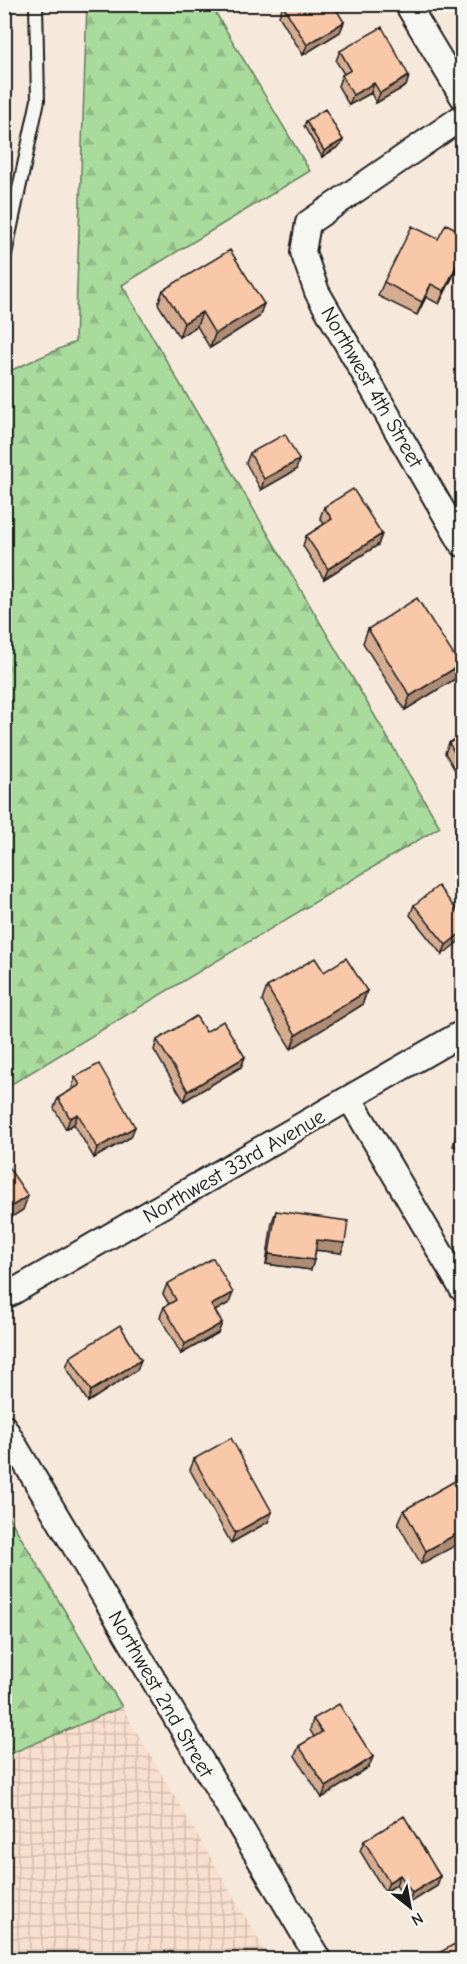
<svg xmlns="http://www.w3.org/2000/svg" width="467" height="1964" viewBox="0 0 467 1964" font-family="'Comic Neue',sans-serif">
  <defs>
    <pattern id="industrial-grid" width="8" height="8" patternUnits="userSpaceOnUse" patternTransform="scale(1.5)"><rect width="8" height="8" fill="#f8decd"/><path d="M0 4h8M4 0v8" fill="none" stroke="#d4beaf"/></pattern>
    <pattern id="forest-firs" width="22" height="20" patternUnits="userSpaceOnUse" patternTransform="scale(1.5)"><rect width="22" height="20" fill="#a9db9d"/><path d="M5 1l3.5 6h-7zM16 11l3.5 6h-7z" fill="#91bb87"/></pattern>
  </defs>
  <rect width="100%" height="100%" fill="#f7e8dc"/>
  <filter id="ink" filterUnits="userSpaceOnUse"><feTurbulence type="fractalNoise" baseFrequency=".0167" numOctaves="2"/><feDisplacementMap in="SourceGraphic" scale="12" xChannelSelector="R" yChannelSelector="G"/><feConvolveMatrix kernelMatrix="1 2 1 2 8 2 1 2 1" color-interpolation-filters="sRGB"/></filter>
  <g filter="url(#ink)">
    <path fill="url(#industrial-grid)" d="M4 1509 122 1707 270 1959H5Z"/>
    <path fill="url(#forest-firs)" stroke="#627c5c" stroke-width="1.5" d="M87 5H211L310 171 122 285 440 827 5 1088V373L75 342Z
      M4 1509 122 1707 5 1756H4Z"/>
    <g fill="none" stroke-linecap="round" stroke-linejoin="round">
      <g stroke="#1c1c1c" stroke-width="16">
        <path id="lane" d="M4 259 38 100 36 4"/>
      </g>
      <g stroke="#1c1c1c" stroke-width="28">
        <path id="street" d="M407 4 462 96
          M462 117 308 223 303 252 317 292 462 544
          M350 1099 462 1289
          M4 1297 462 1033
          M4 1427 319 1960"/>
      </g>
      <use href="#lane" stroke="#f6f6f2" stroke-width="12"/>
      <use href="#street" stroke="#f6f6f2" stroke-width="24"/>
    </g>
    <path fill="#d6ac91" stroke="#1c1c1c" stroke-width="1.5" d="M283 6 344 22 340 32 303 55 279 16Z
      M340 51 409 76 406 86 376 103 371 93 349 105 338 86 342 75 344 74 336 61Z
      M306 121 343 140 341 145 322 157 304 126Z
      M462 258 439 304 426 297 417 315 378 296 384 282Z
      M163 290 259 317 210 348 197 326 179 337 158 304Z
      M250 453 296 470 261 490 246 463Z
      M324 507 382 534 378 545 324 579 303 546 306 536 324 524 320 518Z
      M368 629 460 665 455 679 405 710 363 643Z
      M462 735V782L445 753 449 743Z
      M414 905 462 917 442 955 410 915Z
      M267 987 367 991 362 1005 291 1049 262 1001Z
      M157 1040 245 1057 241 1067 184 1101 154 1050Z
      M75 1077 131 1137 94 1158 74 1124 66 1129 54 1108 58 1098 73 1089 72 1088Z
      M462 1115V1149L453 1146Z
      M276 1211 345 1243 341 1253 316 1250 314 1260 311 1270 266 1264 272 1222Z
      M167 1284 229 1303 215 1311 222 1323 218 1333 181 1354 160 1317 164 1307 169 1304 163 1294Z
      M70 1357 137 1370 88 1402 66 1367Z
      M194 1459 272 1512 268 1522 231 1543 190 1470Z
      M462 1477 421 1564 398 1524 404 1510Z
      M313 1719 369 1767 322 1798 295 1756 299 1746 314 1737 310 1730Z
      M364 1841 440 1876 437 1886 408 1904 396 1885 385 1892 360 1851Z"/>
    <path fill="#ae8c76" stroke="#1c1c1c" stroke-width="1.5" d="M344 22 340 32 303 55 307 45Z
      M409 76 406 86 376 103 380 93Z
      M374 83 371 93 349 105 353 95Z
      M343 140 341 145 322 157 324 151Z
      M462 254V258L439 304 444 291Z
      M431 284 426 297 417 315 422 302Z
      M264 304 259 317 210 348 215 334Z
      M202 312 197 326 179 337 184 323Z
      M299 460 296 470 261 490 264 479Z
      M382 534 378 545 324 579 328 569Z
      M460 665 455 679 405 710 410 696Z
      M462 932V939L442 955 446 945Z
      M367 991 362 1005 291 1049 296 1035Z
      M245 1057 241 1067 184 1101 188 1091Z
      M78 1114 74 1124 66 1129 70 1118Z
      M135 1127 131 1137 94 1158 97 1148Z
      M28 1196 23 1210 4 1222V1211Z
      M317 1240 345 1243 341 1253 314 1250Z
      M269 1254 314 1260 311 1270 266 1264Z
      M233 1293 229 1303 208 1315 211 1305Z
      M222 1323 218 1333 181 1354 185 1344Z
      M141 1360 137 1370 88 1402 91 1391Z
      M272 1512 268 1522 231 1543 235 1533Z
      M462 1531V1542L421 1564 426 1551Z
      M373 1757 369 1767 322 1798 326 1787Z
      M400 1875 396 1885 385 1892 389 1882Z
      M440 1876 437 1886 408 1904 412 1893Z"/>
    <path fill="#f9c8a9" stroke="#1c1c1c" stroke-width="1.5" d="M284 4H333L344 22 307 45 283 6Z
      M382 27 409 76 380 93 374 83 353 95 342 75 351 70 340 51Z
      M325 109 343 140 324 151 306 121Z
      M446 224 462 232V254L444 291 431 284 422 302 384 282 412 226 438 239Z
      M230 250 264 304 215 334 202 312 184 323 163 290Z
      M285 434 299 460 264 479 250 453Z
      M353 489 382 534 328 569 306 536 332 519 324 507Z
      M417 598 460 665 410 696 368 629Z
      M462 735V766L449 743Z
      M438 886 462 917V932L446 945 414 905Z
      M315 958 324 972 346 958 367 991 296 1035 267 987Z
      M196 1016 206 1032 223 1021 245 1057 188 1091 157 1040Z
      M99 1064 135 1127 97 1148 78 1114 70 1118 58 1098 80 1085 75 1077Z
      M462 1117V1138L457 1136Z
      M4 1161 28 1196 4 1211Z
      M276 1211 348 1221 345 1243 317 1240 314 1260 269 1254Z
      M213 1258 233 1293 211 1305 222 1323 185 1344 164 1307 176 1300 167 1284Z
      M120 1325 141 1360 91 1391 70 1357Z
      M231 1438 272 1512 235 1533 194 1459Z
      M462 1477V1531L426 1551 404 1510Z
      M339 1704 373 1757 326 1787 299 1746 322 1732 313 1719Z
      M404 1816 440 1876 412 1893 400 1875 389 1882 364 1841Z
      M462 1940V1959H428Z"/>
  </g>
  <g text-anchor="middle" stroke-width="5" stroke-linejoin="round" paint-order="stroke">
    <g font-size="21" fill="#1c1c1c" stroke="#f6f6f2">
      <text transform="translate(372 387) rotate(60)" y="7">Northwest 4th Street</text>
      <text transform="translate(234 1166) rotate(-30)" y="7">Northwest 33rd Avenue</text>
      <text transform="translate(161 1694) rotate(60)" y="7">Northwest 2nd Street</text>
    </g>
  </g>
  <rect width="467" height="1964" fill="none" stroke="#f6f6f2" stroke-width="24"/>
  <rect x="12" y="12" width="443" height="1940" fill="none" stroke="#1c1c1c" stroke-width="2" filter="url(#ink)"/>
  <g transform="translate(410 1907) rotate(149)" stroke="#f6f6f2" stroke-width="4.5" paint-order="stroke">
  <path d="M0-4.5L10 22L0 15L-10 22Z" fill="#1c1c1c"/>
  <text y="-9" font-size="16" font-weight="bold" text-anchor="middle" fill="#1c1c1c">N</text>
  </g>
</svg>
